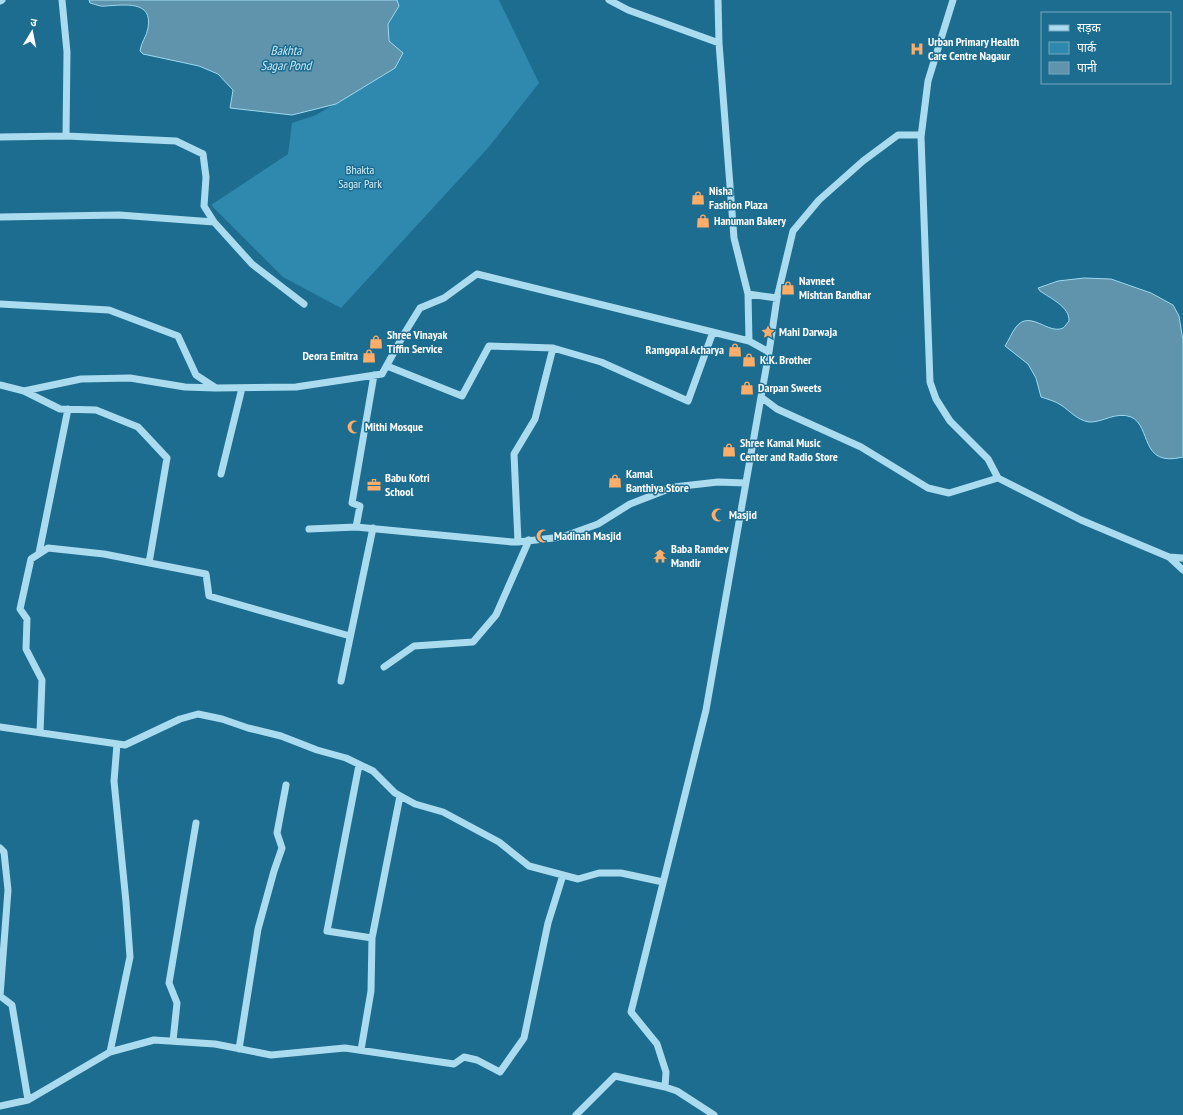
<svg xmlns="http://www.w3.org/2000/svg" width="1183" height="1115" viewBox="0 0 1183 1115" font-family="'PT Sans Narrow','Noto Sans Devanagari',sans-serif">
  <rect width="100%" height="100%" fill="#1c6d90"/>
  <path fill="#2f88ae" d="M397 0H499L539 83 488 148 341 308 283 277 211 205 288 154 292 123 316 115 395 68 389 41 388 24 399 6Z"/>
  <path fill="#5f94ac" stroke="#9ed9f0" d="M89 0H397L399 6 388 24 389 41 403 53 395 68 336 104 292 115 230 108 233 90 218 74 199 66 143 54 140 51C141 42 147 36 148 28 153 0 125 5 105 6 100 7 95 4 90 3Z
    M1084 278 1111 279 1151 293 1173 305 1179 316 1183 341V457C1139 468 1152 426 1131 417 1116 411 1102 423 1089 422 1077 420 1070 411 1061 405 1055 401 1047 399 1041 397L1036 378 1028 364 1005 346C1009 340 1012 332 1016 327 1030 309 1048 335 1063 328 1065 327 1067 323 1069 321 1070 307 1050 298 1040 291L1038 288 1058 281Z"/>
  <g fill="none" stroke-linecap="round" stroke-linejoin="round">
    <path stroke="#abdbee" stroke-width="7" d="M62 0 67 52 66 136
      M609 0 628 10 719 43
      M718 0 719 43 734 238 748 294 749 341 769 352 761 397 777 409 861 447 928 488 949 493 998 478 1081 520 1169 557 1183 558
      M953 0 928 81 921 137 930 382 936 399 950 421 988 459 998 478
      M0 1 2 0
      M0 137 66 136 176 141 203 154 206 177 204 206 214 222 252 264 304 304
      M0 217 119 215 214 222
      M748 294 777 298 769 352
      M777 298 793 231 819 200 863 161 898 135H921
      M0 304 109 310 178 336 196 375 216 388 296 387 382 374 404 334 420 308 444 298 477 274 749 341
      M387 366 462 396 489 346 553 348 601 362 688 401 713 332
      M0 385 24 391 81 379 130 378 185 387 215 388
      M24 391 60 409 96 410 138 427 167 458 149 563
      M221 474 242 388
      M356 527 360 506 352 503 374 375
      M309 529 356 527 512 542H518L562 537 598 524 630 504 674 487 718 482 745 483
      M518 542 514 454 535 419 553 348
      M39 553 68 409
      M1169 557 1183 570
      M384 667 414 646 473 642 496 615 529 540
      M341 681 373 528
      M0 727 125 745 180 719 198 714 222 719 248 728 281 736 317 750 346 758 373 771 395 793 415 804 443 812 499 842 529 866 578 879 599 873H621L663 882
      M40 733 42 680 26 649 27 619 20 609 31 559 48 548 104 554 206 574 209 596 350 636
      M359 765 327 931 372 938
      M0 848 4 852 8 890 0 996
      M0 996 12 1005 28 1100
      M173 1041 177 1003 169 983 196 823
      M239 1049 258 929 274 871 282 848 277 833 286 785
      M361 1050 371 991 372 938 400 796
      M110 1052 130 957 126 902 114 781 117 744
      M0 1106 28 1100 110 1052 154 1040 215 1044 271 1055 345 1048 454 1064 464 1057 477 1060 500 1072 524 1038 548 923 563 875
      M576 1115 615 1076 665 1087
      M714 1115 677 1091 665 1087 666 1072 657 1044 631 1012 706 710 761 397"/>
  </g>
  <defs>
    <g id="hospital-bare" transform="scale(1.08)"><path d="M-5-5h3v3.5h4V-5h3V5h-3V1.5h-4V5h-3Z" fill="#fead69" stroke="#1c6d90" stroke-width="2.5" paint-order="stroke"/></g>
    <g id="shop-bare" transform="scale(1.08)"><path d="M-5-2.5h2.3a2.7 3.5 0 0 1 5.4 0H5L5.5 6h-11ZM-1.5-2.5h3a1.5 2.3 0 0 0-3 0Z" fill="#fead69" stroke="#1c6d90" stroke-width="2.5" paint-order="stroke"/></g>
    <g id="sight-bare" transform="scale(1.08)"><path d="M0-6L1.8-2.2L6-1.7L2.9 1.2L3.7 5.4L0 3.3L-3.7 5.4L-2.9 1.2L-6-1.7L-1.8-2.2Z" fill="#fead69" stroke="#1c6d90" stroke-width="2.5" paint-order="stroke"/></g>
    <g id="mosque-bare" transform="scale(1.08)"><path d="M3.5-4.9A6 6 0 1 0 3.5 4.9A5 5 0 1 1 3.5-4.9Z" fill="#fead69" stroke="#1c6d90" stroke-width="2.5" paint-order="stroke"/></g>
    <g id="office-bare" transform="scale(1.08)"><path d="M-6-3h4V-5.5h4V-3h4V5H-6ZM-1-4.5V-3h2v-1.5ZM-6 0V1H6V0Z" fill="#fead69" stroke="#1c6d90" stroke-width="2.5" paint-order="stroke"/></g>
    <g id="temple-bare" transform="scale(1.08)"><path d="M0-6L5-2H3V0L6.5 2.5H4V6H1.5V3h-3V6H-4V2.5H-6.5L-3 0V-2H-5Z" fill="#fead69" stroke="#1c6d90" stroke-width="2.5" paint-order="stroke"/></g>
  </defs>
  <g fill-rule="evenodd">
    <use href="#hospital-bare" x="917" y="49"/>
    <use href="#shop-bare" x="698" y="198"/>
    <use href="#shop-bare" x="703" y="221"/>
    <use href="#shop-bare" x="788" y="288"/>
    <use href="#sight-bare" x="768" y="332"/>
    <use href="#shop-bare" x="376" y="342"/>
    <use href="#shop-bare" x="735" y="350"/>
    <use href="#shop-bare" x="369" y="356"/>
    <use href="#shop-bare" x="749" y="360"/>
    <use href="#shop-bare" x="747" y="388"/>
    <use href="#mosque-bare" x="354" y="427"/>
    <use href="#shop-bare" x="729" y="450"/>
    <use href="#shop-bare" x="615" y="481"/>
    <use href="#office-bare" x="374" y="485"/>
    <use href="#mosque-bare" x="718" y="515"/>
    <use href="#mosque-bare" x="543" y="536"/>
    <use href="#temple-bare" x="660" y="556"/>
  </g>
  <g text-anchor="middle" stroke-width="3" stroke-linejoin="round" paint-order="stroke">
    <g font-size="12" font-weight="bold" fill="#fff" stroke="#1c6d90" text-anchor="start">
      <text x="928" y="46">Urban Primary Health<tspan x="928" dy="14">Care Centre Nagaur</tspan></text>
      <text x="709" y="195">Nisha<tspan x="709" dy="14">Fashion Plaza</tspan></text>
      <text x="714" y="225">Hanuman Bakery</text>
      <text x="799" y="285">Navneet<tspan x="799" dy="14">Mishtan Bandhar</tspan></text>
      <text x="779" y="336">Mahi Darwaja</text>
      <text x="387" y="339">Shree Vinayak<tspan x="387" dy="14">Tiffin Service</tspan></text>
      <text x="724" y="354" text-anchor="end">Ramgopal Acharya</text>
      <text x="358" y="360" text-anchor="end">Deora Emitra</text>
      <text x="760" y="364">K.K. Brother</text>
      <text x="758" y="392">Darpan Sweets</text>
      <text x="365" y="431">Mithi Mosque</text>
      <text x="740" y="447">Shree Kamal Music<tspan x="740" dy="14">Center and Radio Store</tspan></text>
      <text x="626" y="478">Kamal<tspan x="626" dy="14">Banthiya Store</tspan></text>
      <text x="385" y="482">Babu Kotri<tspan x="385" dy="14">School</tspan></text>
      <text x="729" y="519">Masjid</text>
      <text x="554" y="540">Madinah Masjid</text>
      <text x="671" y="553">Baba Ramdev<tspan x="671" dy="14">Mandir</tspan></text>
    </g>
    <g font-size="12" fill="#d1eefa" stroke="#1c6d90">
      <text x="360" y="174">Bhakta<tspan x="360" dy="14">Sagar Park</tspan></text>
    </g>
    <g font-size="13" font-style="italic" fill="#c9eaf8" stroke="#1c6d90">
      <text x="286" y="55">Bakhta<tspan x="286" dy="15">Sagar Pond</tspan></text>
    </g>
  </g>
  <rect x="1041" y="12" width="130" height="72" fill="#1c6d90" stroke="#77a7bc"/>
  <rect x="1049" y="25" width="20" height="6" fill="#abdbee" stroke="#77a7bc"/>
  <text x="1077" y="32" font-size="12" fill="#ffffff">सड़क</text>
  <rect x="1049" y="42" width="20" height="12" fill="#2f88ae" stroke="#77a7bc"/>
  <text x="1077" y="52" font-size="12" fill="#ffffff">पार्क</text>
  <rect x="1049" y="62" width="20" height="12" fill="#5f94ac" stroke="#77a7bc"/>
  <text x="1077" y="72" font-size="12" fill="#ffffff">पानी</text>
  <g transform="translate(32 32) rotate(10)" stroke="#1c6d90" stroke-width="3" paint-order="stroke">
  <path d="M0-3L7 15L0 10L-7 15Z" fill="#ffffff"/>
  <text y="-6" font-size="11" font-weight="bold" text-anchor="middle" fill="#ffffff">उ</text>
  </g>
</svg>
